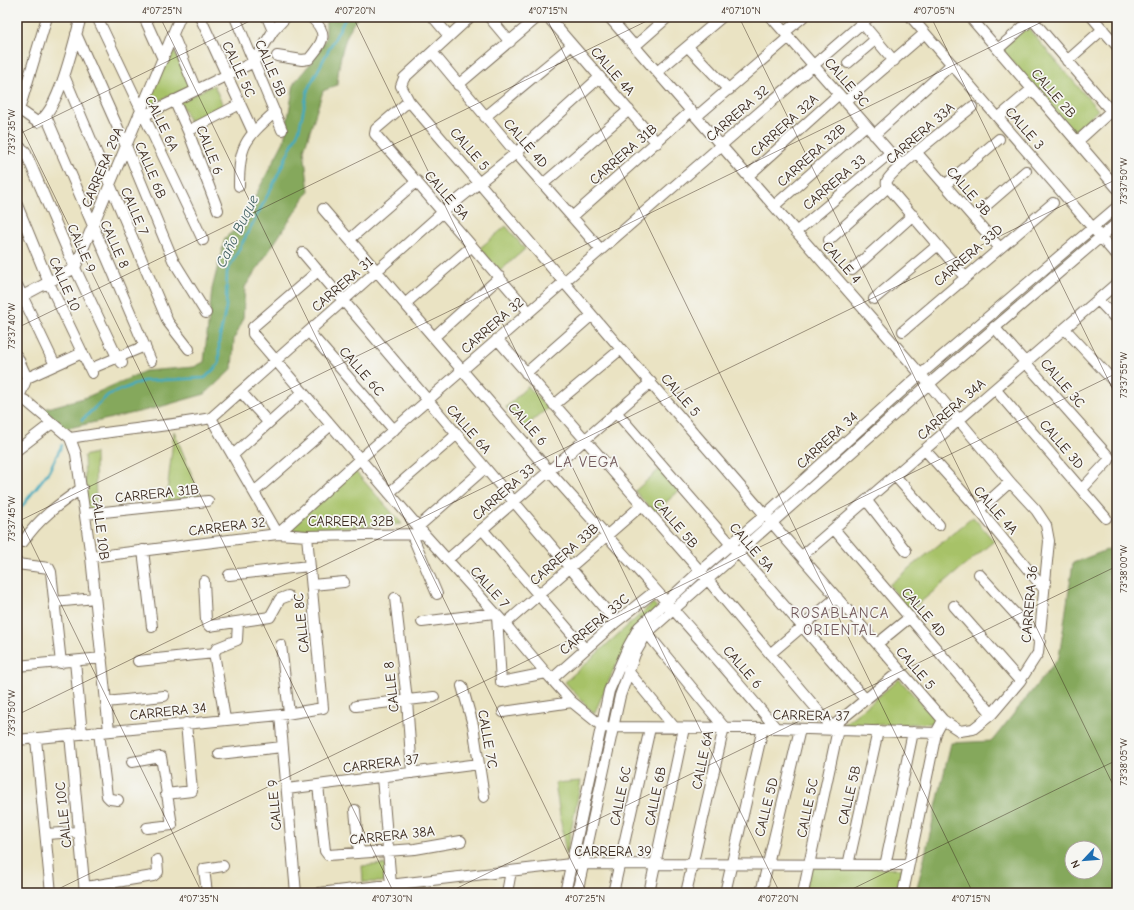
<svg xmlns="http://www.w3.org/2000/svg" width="1134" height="910" viewBox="0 0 1134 910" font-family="'Comic Neue',sans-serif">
  <rect width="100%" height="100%" fill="#f6f6f2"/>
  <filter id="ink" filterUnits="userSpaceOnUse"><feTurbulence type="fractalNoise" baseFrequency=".025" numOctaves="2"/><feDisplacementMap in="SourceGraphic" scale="8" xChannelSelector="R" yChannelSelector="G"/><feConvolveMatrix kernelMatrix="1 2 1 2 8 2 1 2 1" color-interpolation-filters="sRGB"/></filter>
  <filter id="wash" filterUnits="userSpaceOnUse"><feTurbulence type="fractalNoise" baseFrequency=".012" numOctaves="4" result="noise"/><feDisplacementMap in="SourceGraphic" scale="16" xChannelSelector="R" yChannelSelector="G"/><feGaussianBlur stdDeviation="0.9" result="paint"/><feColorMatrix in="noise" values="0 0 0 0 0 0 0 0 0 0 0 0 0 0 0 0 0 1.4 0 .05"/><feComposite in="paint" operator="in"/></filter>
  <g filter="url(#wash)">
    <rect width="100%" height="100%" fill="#eae3c3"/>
    <path fill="#a7c268" stroke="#717643" d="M1027 27 1098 110 1073 132 1001 49Z
      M172 45 190 87 147 106Z
      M214 85 224 108 191 125 180 101Z
      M506 226 525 249 500 271 480 248Z
      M528 386 548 408 524 428 506 407Z
      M174 431 200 495 166 501Z
      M95 453 96 513H86L84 456Z
      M661 468 680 490 654 513 635 491Z
      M354 470 402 524 287 531Z
      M973 517 994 541 910 611 889 585Z
      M653 603 657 607 615 667 594 714 565 682Z
      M899 679 939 723 841 726 871 703Z
      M581 781 566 855 555 783Z
      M385 864 388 882H363L362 866Z
      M810 866 907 869 901 893H804Z"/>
    <path fill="#85a85c" stroke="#60693d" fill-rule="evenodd" d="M326 17H358C343 35 339 62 337 85L323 91 304 150 309 191 245 287 243 320 234 339 232 369 205 394 156 408 65 429 44 409 87 397 145 371 194 367 204 362 212 289 225 238 240 225 284 141 294 83 315 58 326 38Z
      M1117 546V893H916L951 743 992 741 1059 657 1073 563ZM1072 848H1096V872H1072Z"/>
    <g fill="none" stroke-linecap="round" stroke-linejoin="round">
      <path stroke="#3faabf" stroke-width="2.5" d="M82 420 108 395 143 381 205 378 219 364V341L226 307 227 272 274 183 299 130 308 89 346 17
        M17 513 49 471 62 445"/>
    </g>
  </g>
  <g filter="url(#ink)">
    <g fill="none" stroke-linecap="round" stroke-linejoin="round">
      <g stroke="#786b58" stroke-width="12">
        <path id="minor" d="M97 17 203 240
          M144 17 163 59
          M200 17 253 132
          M235 17 282 130
          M267 17 273 31
          M433 17 449 36
          M470 17 404 78 401 86 409 101 621 349 943 720
          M489 17 510 42
          M548 17 657 143
          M771 17 902 166
          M911 17 1117 256
          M970 17 1117 188
          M1030 17 1117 118
          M1092 17 1117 46
          M862 23 894 61
          M785 32 803 17
          M76 34 126 146 173 260 206 313
          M173 35 196 90
          M635 46 668 17
          M688 47 729 90
          M998 49 1032 19
          M432 52 516 153 601 250
          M277 56 302 60 309 59C324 41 329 34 311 17
          M1067 61 1103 29
          M848 63 876 39
          M657 72 722 17
          M65 78 168 322 189 349
          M458 85 538 17
          M174 100 188 131 218 210
          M409 101 376 129 375 134 529 312
          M845 102 925 33
          M17 108 37 122C59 113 74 40 81 17
          M19 110 47 17
          M46 116 151 361
          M143 116 254 62 273 31 286 17
          M485 117 572 45
          M696 117 789 37
          M998 118 1032 89
          M188 131 240 104
          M874 135 952 64
          M1078 141 1111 111
          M17 145 25 151 75 268 117 357 122 363
          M917 153 999 247
          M748 176 839 94
          M543 184 629 110
          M945 185 999 139
          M239 186C239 145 245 139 275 112
          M17 205 49 283 92 373
          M774 206 866 125
          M323 209C399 296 473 384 549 471 625 557 703 640 776 728
          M572 217 691 111
          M973 217 1026 171
          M796 232 890 153
          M350 239 417 181
          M829 240 888 187
          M303 253 616 622
          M852 270 913 215
          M318 271 253 327V334L426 536 505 624 546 673 572 702 603 727
          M965 277 888 187C887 185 886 184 887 181 891 170 958 119 972 107
          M17 285 55 365
          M17 299 75 268 180 17
          M874 299 938 245
          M1098 300 1117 320
          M406 303 472 246
          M994 327 1109 457V460L1082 489
          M1065 329 1117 385
          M903 331 1053 203
          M309 332 394 430
          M434 337 500 277
          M497 339 707 579 832 727
          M17 356 27 378 19 397
          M90 369 145 346
          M526 373 592 315
          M27 378 82 353
          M995 389 1106 518
          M241 392 268 422
          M17 396 26 401 70 438 76 454 91 557 109 731
          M554 405 621 349
          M616 412 866 700
          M211 418 278 534
          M70 438C117 430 164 427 211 418L443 212 516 153 600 77
          M17 450 52 423
          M925 450 979 510 1044 589
          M233 455 303 392
          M895 476 939 525
          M254 492 331 425
          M389 493 456 435
          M867 501 906 551
          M979 510 1010 482
          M85 514 208 501
          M418 527 485 468
          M482 529 585 649
          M834 529 992 714
          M278 534 360 459 869 17
          M412 535 437 594
          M23 542C38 519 59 504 82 488
          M143 550 152 627
          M802 556 1117 283
          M91 557 278 534 307 536 424 534
          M447 560 651 382
          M17 564 49 568 51 572 61 663
          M979 574 1040 641
          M229 575 309 566
          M204 581 206 621 209 626 270 617 280 599 288 596
          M312 585 344 582
          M395 598 407 700 412 773
          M54 602 95 598
          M954 606 1020 681
          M497 616 501 682 546 673
          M422 622 494 613
          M505 624 642 505
          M647 633 724 727 686 893
          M877 644 910 617
          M281 645 289 713
          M214 653 225 719
          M214 653 217 648 237 640 238 622
          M770 654 837 597
          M75 661 82 734
          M138 661 214 653
          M17 666 102 658
          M628 671 675 728
          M552 679 616 622 655 591
          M462 686 473 725 484 797
          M106 702 164 696
          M356 706 434 697
          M503 712 572 702
          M280 715 296 893
          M603 727 776 728 936 733 943 720 960 731 973 729 992 714 1020 681 1038 653 1049 541 1046 525 1036 510 1010 482 929 384 609 17
          M832 730V727L900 671
          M99 732 107 796 110 799 118 800
          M70 735 85 893
          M36 739 51 893
          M17 740 280 715 323 708 307 536
          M219 754 282 747
          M132 762 161 757 172 825 147 828
          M382 777 391 885
          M318 785 325 851 328 855 415 849 461 841
          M287 789 479 764
          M166 794 192 791 186 723
          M355 810 359 853
          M46 834 78 832
          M848 865 878 731
          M885 866 913 732
          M86 887 153 876 158 872 157 860
          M207 893 204 869 223 866
          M319 893 571 864 908 865
          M507 893 511 871
          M565 893 609 691 628 647 639 627 700 571 766 514 913 381 1117 207
          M577 893 620 696 635 654 647 633 929 384 1117 223
          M613 893 650 728
          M649 893 684 728
          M725 893 763 728
          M761 893 800 729
          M803 893 838 729
          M903 893 936 733"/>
      </g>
      <use href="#minor" stroke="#fff" stroke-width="10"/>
    </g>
  </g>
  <path fill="none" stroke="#3b2a1e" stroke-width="1" stroke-opacity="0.45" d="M160 17 587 893M353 17 780 893M546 17 973 893M739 17 1117 793M931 17 1117 398M17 119 394 893M17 135 258 17M17 328 655 17M17 514 202 893M17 522 1052 17M17 715 1117 179M50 893 1117 373M447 893 1117 566M844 893 1117 760"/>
  <g text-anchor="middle" stroke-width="3.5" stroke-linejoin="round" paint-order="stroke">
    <g font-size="14" fill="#3b2a1e" stroke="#f6f6f2">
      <text transform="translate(271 68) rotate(67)" y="5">CALLE 5B</text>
      <text transform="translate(239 69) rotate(65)" y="5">CALLE 5C</text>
      <text transform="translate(613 71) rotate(49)" y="5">CALLE 4A</text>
      <text transform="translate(847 82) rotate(49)" y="5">CALLE 3C</text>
      <text transform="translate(1054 93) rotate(49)" y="5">CALLE 2B</text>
      <text transform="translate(737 113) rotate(-41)" y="5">CARRERA 32</text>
      <text transform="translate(162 123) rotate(64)" y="5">CALLE 6A</text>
      <text transform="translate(784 125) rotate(-42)" y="5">CARRERA 32A</text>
      <text transform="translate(1025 128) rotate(49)" y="5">CALLE 3</text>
      <text transform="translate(920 133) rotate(-41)" y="5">CARRERA 33A</text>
      <text transform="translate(526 143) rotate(49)" y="5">CALLE 4D</text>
      <text transform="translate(470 149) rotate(49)" y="5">CALLE 5</text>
      <text transform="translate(210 150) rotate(69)" y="5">CALLE 6</text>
      <text transform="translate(623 154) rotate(-41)" y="5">CARRERA 31B</text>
      <text transform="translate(811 155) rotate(-42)" y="5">CARRERA 32B</text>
      <text transform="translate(102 167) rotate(-67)" y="5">CARRERA 29A</text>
      <text transform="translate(151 170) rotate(67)" y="5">CALLE 6B</text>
      <text transform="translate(834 182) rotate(-40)" y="5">CARRERA 33</text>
      <text transform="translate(969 191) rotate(49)" y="5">CALLE 3B</text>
      <text transform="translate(447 195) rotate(49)" y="5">CALLE 5A</text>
      <text transform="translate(135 211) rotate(67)" y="5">CALLE 7</text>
      <text transform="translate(115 244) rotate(66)" y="5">CALLE 8</text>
      <text transform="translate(82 248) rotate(66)" y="5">CALLE 9</text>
      <text transform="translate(968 255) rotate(-41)" y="5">CARRERA 33D</text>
      <text transform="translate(842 262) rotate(49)" y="5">CALLE 4</text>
      <text transform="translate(65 284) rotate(66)" y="5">CALLE 10</text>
      <text transform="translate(342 284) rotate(-41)" y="5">CARRERA 31</text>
      <text transform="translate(492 325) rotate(-41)" y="5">CARRERA 32</text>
      <text transform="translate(362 371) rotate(49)" y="5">CALLE 6C</text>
      <text transform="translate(1063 383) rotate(49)" y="5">CALLE 3C</text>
      <text transform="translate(681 395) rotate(49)" y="5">CALLE 5</text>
      <text transform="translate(951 409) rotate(-41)" y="5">CARRERA 34A</text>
      <text transform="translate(528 424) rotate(49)" y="5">CALLE 6</text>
      <text transform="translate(469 429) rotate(49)" y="5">CALLE 6A</text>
      <text transform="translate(827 440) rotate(-42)" y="5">CARRERA 34</text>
      <text transform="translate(1062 444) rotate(49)" y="5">CALLE 3D</text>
      <text transform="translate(503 492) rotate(-41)" y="5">CARRERA 33</text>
      <text transform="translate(157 493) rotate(-6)" y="5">CARRERA 31B</text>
      <text transform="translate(996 510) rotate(49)" y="5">CALLE 4A</text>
      <text x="351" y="526">CARRERA 32B</text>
      <text transform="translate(676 523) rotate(49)" y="5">CALLE 5B</text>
      <text transform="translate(227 526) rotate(-7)" y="5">CARRERA 32</text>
      <text transform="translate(101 527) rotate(83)" y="5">CALLE 10B</text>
      <text transform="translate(752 547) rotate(49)" y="5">CALLE 5A</text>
      <text transform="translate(564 554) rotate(-41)" y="5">CARRERA 33B</text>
      <text transform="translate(490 587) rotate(48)" y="5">CALLE 7</text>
      <text transform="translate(1029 604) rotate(-85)" y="5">CARRERA 36</text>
      <text transform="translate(924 612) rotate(49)" y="5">CALLE 4D</text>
      <text transform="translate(301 623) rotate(-96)" y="5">CALLE 8C</text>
      <text transform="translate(594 624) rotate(-40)" y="5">CARRERA 33C</text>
      <text transform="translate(743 667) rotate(49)" y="5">CALLE 6</text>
      <text transform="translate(916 668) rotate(49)" y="5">CALLE 5</text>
      <text transform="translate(391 687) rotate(-96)" y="5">CALLE 8</text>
      <text transform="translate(168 711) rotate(-6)" y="5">CARRERA 34</text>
      <text transform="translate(811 715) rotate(1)" y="5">CARRERA 37</text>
      <text transform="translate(488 739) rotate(80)" y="5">CALLE 7C</text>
      <text transform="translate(702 760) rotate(-78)" y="5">CALLE 6A</text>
      <text transform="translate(381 763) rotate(-7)" y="5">CARRERA 37</text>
      <text transform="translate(849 795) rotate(-77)" y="5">CALLE 5B</text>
      <text transform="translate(620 796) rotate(-78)" y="5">CALLE 6C</text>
      <text transform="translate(655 796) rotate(-78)" y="5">CALLE 6B</text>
      <text transform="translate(274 805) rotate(-95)" y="5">CALLE 9</text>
      <text transform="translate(766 807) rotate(-76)" y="5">CALLE 5D</text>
      <text transform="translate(807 808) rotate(-78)" y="5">CALLE 5C</text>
      <text transform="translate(63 815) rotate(-96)" y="5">CALLE 10C</text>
      <text transform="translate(392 835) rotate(-6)" y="5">CARRERA 38A</text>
      <text x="613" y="856">CARRERA 39</text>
    </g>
    <g font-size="15" font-style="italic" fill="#3d5d5e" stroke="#f6f6f2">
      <text transform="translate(237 231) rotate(-64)" y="5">Caño Buque</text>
    </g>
    <g font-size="15" letter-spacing="1" fill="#745b5c" stroke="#f6f6f2">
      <text x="587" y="467">LA VEGA</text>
      <text x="840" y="618">ROSABLANCA<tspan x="840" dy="17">ORIENTAL</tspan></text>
    </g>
  </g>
  <rect width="1134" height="910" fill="none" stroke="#f6f6f2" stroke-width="44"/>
  <g transform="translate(1084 860) rotate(244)"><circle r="19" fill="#f6f6f2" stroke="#aba49d"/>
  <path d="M0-3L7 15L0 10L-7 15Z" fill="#1f6fb2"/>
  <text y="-6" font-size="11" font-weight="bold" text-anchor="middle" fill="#3b2a1e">N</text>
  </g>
  <rect x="22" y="22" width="1090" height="866" fill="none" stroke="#3b2a1e" stroke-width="1.5"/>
  <g font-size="10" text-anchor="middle" fill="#3b2a1e">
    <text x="162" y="14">4°07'25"N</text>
    <text x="355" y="14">4°07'20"N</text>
    <text x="548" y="14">4°07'15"N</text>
    <text x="741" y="14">4°07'10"N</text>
    <text x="934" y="14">4°07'05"N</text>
    <text transform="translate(11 132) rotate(-90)" y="4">73°37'35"W</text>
    <text transform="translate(1123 181) rotate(-90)" y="4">73°37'50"W</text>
    <text transform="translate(11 326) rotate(-90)" y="4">73°37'40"W</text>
    <text transform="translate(1123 375) rotate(-90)" y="4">73°37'55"W</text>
    <text transform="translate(11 519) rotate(-90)" y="4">73°37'45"W</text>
    <text transform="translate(1123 569) rotate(-90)" y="4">73°38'00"W</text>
    <text transform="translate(11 713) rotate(-90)" y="4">73°37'50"W</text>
    <text transform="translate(1123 762) rotate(-90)" y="4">73°38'05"W</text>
    <text x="199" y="902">4°07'35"N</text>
    <text x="392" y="902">4°07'30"N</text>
    <text x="585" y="902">4°07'25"N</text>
    <text x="778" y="902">4°07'20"N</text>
    <text x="971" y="902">4°07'15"N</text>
  </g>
</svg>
